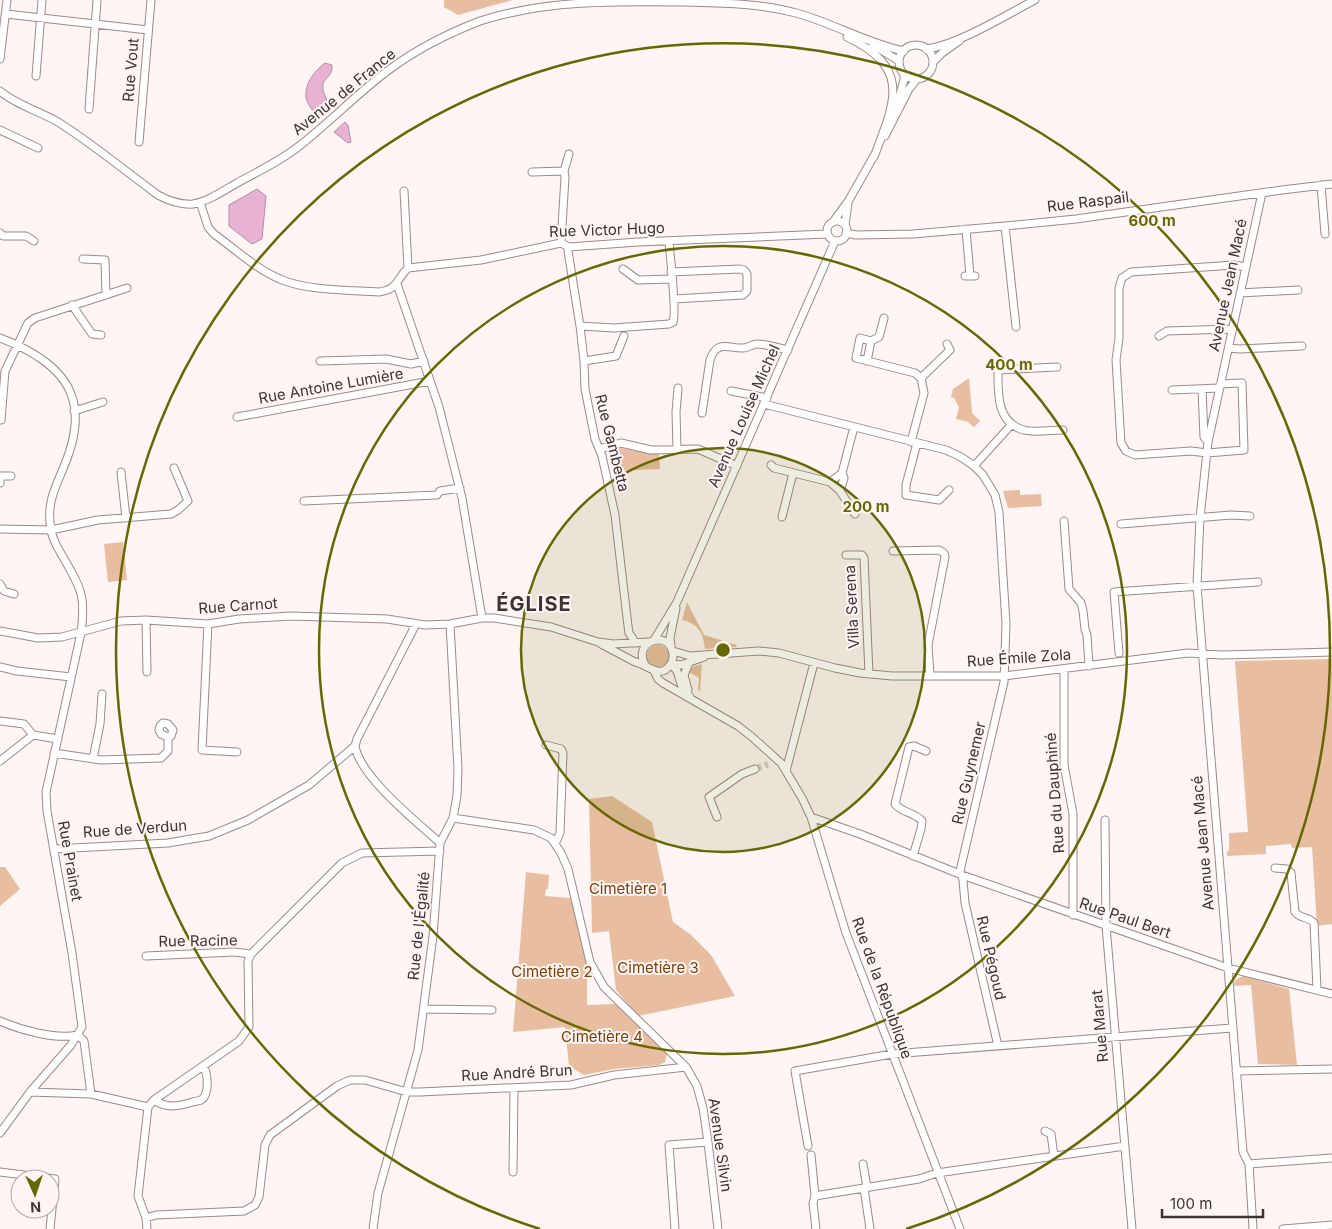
<svg xmlns="http://www.w3.org/2000/svg" width="1332" height="1229" viewBox="0 0 1332 1229" font-family="Inter,sans-serif">
  <rect width="100%" height="100%" fill="#fef5f4"/>
  <path fill="#e8bda0" d="M444 0H513L458 15 444 7Z
    M969 378 972 413 980 421 974 427 968 422 956 419 959 407 954 398 951 397 953 389Z
    M620 448 647 453 659 454 660 469 613 471 609 454 612 450Z
    M1020 490V495L1041 494 1042 506 1008 508 1003 491Z
    M123 542 127 580 108 582 104 544Z
    M687 602 704 635 737 645 736 647 705 649C703 633 699 624 682 620Z
    M647 656a11 11 0 1 1 22 0a11 11 0 1 1-22 0Z
    M1332 659V924L1317 926 1312 847 1292 848 1291 844 1266 846V854L1227 856V851H1229V833L1248 832 1235 661Z
    M702 664 700 692 698 689 699 678 689 672 694 666Z
    M612 796 652 822 673 922 690 934 711 955 735 996 638 1016 616 990 609 931 592 933 589 799Z
    M0 867H5L20 889 0 906Z
    M526 872 549 875 548 889H546L545 896 571 898 587 961V1005L615 1004 618 1006 667 1053 665 1062 659 1065 613 1069 584 1075 569 1066 565 1027 513 1032Z
    M1243 976 1289 989 1297 1065 1258 1064 1251 985 1234 986 1235 980Z"/>
  <path fill="#e8b3d2" stroke="#b48da3" d="M325 63 332 65C333 83 313 75 329 104L316 115C313 111 309 106 307 101 302 87 314 71 325 63Z
    M345 122 348 125 351 142 348 143 334 132Z
    M257 189 266 196 262 239 252 244 229 226V205Z"/>
  <g fill="none" stroke-linecap="round" stroke-linejoin="round">
    <path stroke="#d7cece" stroke-width="7" stroke-dasharray="7 3.5" stroke-linecap="butt" d="M755 769 768 764"/>
    <g stroke="#9d8988" stroke-width="9">
      <path id="minor" d="M6 14 148 30
        M847 37C912 68 895 101 874 157
        M873 45 899 61
        M899 62a17 17 0 1 1 34 0a17 17 0 1 1-34 0Z
        M926 49C958 45 1006 15 1035 0
        M0 59 7 0
        M933 62 942 53 959 41
        M36 76 42 0
        M0 91C16 105 39 111 58 122 93 144 125 171 158 195 169 201 180 205 193 204 209 201 223 191 237 183 259 171 284 159 303 143 333 119 360 91 390 69 417 49 449 33 480 21 544 0 616 1 683 2 721 3 759 3 796 13 833 23 866 43 904 51
        M896 108 904 80V74
        M89 109 97 0
        M0 130 38 148
        M885 136 909 89 917 79
        M139 142 151 0
        M532 172 564 171
        M1321 185 1325 234
        M404 191 408 268
        M200 202 208 227 214 234C235 249 256 269 280 279 307 291 350 290 379 292 399 289 396 279 408 268L481 260 561 243 569 247 638 242 827 234
        M827 231a10 10 0 1 1 20 0a10 10 0 1 1-20 0Z
        M833 222 849 200 875 154
        M845 225 848 203
        M1005 226 1016 327
        M966 229 970 276
        M0 233 3 236H26L34 241
        M846 233 856 235 913 234 1005 226 1076 219 1282 190 1332 184
        M561 243 565 177 564 171 569 154
        M569 247 568 251 580 326 584 361 585 389 595 439 602 456 615 515 628 626 629 633 636 643
        M83 259 105 260 106 295
        M623 269 638 280 672 279
        M671 272 740 269 744 270 747 274V291L743 295 674 299
        M965 276H975
        M397 284 439 407 462 498 482 618
        M1240 293 1298 290
        M72 305 92 334 101 335
        M884 318 879 337 871 341 860 338 856 358 915 373 921 378 924 393 911 442
        M580 326 614 328 669 324 673 322C677 312 670 256 669 241
        M1159 336 1167 331 1232 329
        M0 338C27 348 63 367 72 397 78 414 75 436 69 453 60 481 45 498 51 529 52 540 58 548 63 557 81 588 86 596 81 633L46 792 47 811 72 953 82 1027 71 1045 30 1092 0 1133
        M1229 348 1240 349 1302 346
        M320 361 386 359 411 364 424 361
        M584 361 616 356 624 336
        M867 361 871 341
        M1057 367 998 370C998 392 996 423 1024 430 1034 433 1052 430 1063 430
        M921 378 950 350 947 344
        M1220 384 1242 383 1244 450 1207 453 1191 451 1135 455 1126 451 1121 443 1116 360 1119 338V288L1122 278 1131 272 1234 265 1246 267
        M1202 389 1204 437 1208 442
        M1172 390 1219 388
        M731 391 767 398
        M764 404 946 450 961 457 974 466 983 475 995 495 999 512 1006 624 1004 682 960 871 963 880 965 903 998 1046
        M74 411 103 402
        M702 413 710 360C717 340 727 348 742 348 747 349 751 344 757 344 767 344 778 348 788 350
        M237 417 430 381
        M1 420 5 371 28 323 35 318 127 288
        M917 443 906 485V495L939 500 949 490
        M599 449 621 443 651 450 698 449 737 466
        M677 449 676 412 678 388
        M771 465 774 468 830 482 840 491 855 514
        M974 466 1012 424
        M121 472 126 518
        M830 482 842 473
        M0 483V476H11
        M840 491 844 478 842 473 854 427
        M304 501 437 495 440 491 460 488
        M782 517 793 473
        M1064 521 1069 589 1081 603 1083 611 1085 629 1087 635 1089 666
        M1121 524 1231 515 1250 516
        M0 529 51 530 98 520 171 514 178 510 188 501 174 468
        M893 551 939 550 944 553 945 557 928 645 930 676
        M846 555H862L864 558 869 674
        M0 584 4 591 14 594
        M146 620 147 672
        M208 624 202 750 237 752
        M0 631 38 638 62 637 121 621 146 620 208 624 239 619 291 616 387 619 425 625 450 624 482 618H494L551 627 598 642 613 644 649 642
        M654 640 677 602 835 241
        M601 644 635 662C647 664 660 680 670 665 673 661 674 655 672 650 665 629 631 644 646 666
        M671 646 670 638 676 608
        M673 651 690 656 759 651 779 653 835 668 860 673 892 676H1004L1188 653 1222 655 1332 652
        M1119 653 1114 592 1258 582
        M671 664 677 671 682 687 690 697
        M671 664 681 665 704 657
        M0 667 17 671 71 677
        M1064 669V765L1073 814V915
        M654 671 658 679 663 683 738 726 752 737 781 763 802 798 811 817 846 933 960 1229
        M688 690 684 675 689 663
        M0 721 24 724 33 735 58 739
        M546 745 561 749 563 753 560 833 555 844
        M355 746C360 777 417 822 440 843
        M54 753 101 760 161 758 168 751V737L161 734 159 730 160 726 163 723 168 724 173 730 171 736 168 737
        M93 759 100 724 102 694
        M0 761 33 735
        M786 771 814 663
        M717 817 709 797 742 774 755 769
        M811 817 860 834 962 875 1228 968 1332 994
        M453 818 534 830 551 838 561 853 568 869 590 962 604 987 686 1067 697 1086 703 1108 708 1142 718 1229
        M1105 820 1106 926 1132 1229
        M54 849 168 843 209 836 248 820 309 785 355 746 357 739 416 624
        M913 856 921 829 922 821C914 812 902 813 895 804L909 747 914 746 926 751
        M1275 868 1287 869 1291 873 1295 912C1300 919 1308 916 1314 923L1317 989
        M146 956 234 952 251 954
        M424 1009 492 1010
        M0 1021C21 1030 56 1040 78 1035
        M78 1035 84 1041 91 1094
        M1236 1071 1332 1069
        M30 1092 91 1094 148 1107
        M154 1100C167 1109 179 1106 193 1102 196 1101 199 1101 201 1100 210 1094 208 1073 203 1066
        M1045 1131 1051 1134 1054 1156
        M808 1146 795 1071 892 1054 1232 1028
        M811 1155 815 1196
        M863 1164 867 1187
        M1249 1164 1332 1158
        M0 1172 55 1179 50 1229
        M513 1172 514 1088
        M864 1188 870 1229
        M146 1218 156 1215 244 1211 255 1205 259 1197 265 1145 270 1135 337 1086 350 1080H365L407 1092H420L571 1085 614 1075 686 1067
        M147 1229 146 1218 138 1196 148 1107 154 1100 239 1041 249 1027 248 961 251 954 342 863 362 853 440 851
        M373 1229 378 1193 418 1050 433 936 440 843 453 818 457 796 458 769 450 624
        M675 1229 669 1145 708 1142
        M816 1229 813 1203 815 1196 919 1179 937 1173 1125 1146
        M1253 1229 1249 1164 1243 1152 1197 586 1200 518 1208 442 1262 193
        M1283 1229 1332 1225"/>
    </g>
    <use href="#minor" stroke="#fff" stroke-width="7"/>
  </g>
  <circle cx="723" cy="650" r="202" fill="#666804" fill-opacity=".12"/>
  <g fill="none" stroke="#666804" stroke-width="2.5">
    <circle cx="723" cy="650" r="202"/>
    <circle cx="723" cy="650" r="404"/>
    <path d="M540 1229A607 607 0 1 1 906 1229"/>
  </g>
  <g text-anchor="middle" stroke-width="4" stroke-linejoin="round" paint-order="stroke">
    <g font-size="15" fill="#3c3434" stroke="#fef5f4">
      <text transform="translate(131 70) rotate(-85)" y="5">Rue Vout</text>
      <text transform="translate(344 92) rotate(-39)" y="5">Avenue de France</text>
      <text transform="translate(1088 202) rotate(-7)" y="5">Rue Raspail</text>
      <text transform="translate(607 230) rotate(-2)" y="5">Rue Victor Hugo</text>
      <text transform="translate(1228 285) rotate(-78)" y="5">Avenue Jean Macé</text>
      <text transform="translate(331 386) rotate(-10)" y="5">Rue Antoine Lumière</text>
      <text transform="translate(744 416) rotate(-66)" y="5">Avenue Louise Michel</text>
      <text transform="translate(612 443) rotate(76)" y="5">Rue Gambetta</text>
      <text transform="translate(238 606) rotate(-4)" y="5">Rue Carnot</text>
      <text transform="translate(852 607) rotate(-93)" y="5">Villa Serena</text>
      <text transform="translate(1019 658) rotate(-4)" y="5">Rue Émile Zola</text>
      <text transform="translate(969 773) rotate(-77)" y="5">Rue Guynemer</text>
      <text transform="translate(1055 793) rotate(-94)" y="5">Rue du Dauphiné</text>
      <text transform="translate(135 829) rotate(-4)" y="5">Rue de Verdun</text>
      <text transform="translate(1203 843) rotate(-95)" y="5">Avenue Jean Macé</text>
      <text transform="translate(70 861) rotate(80)" y="5">Rue Prainet</text>
      <text transform="translate(1125 918) rotate(19)" y="5">Rue Paul Bert</text>
      <text transform="translate(419 926) rotate(-84)" y="5">Rue de l'Égalité</text>
      <text transform="translate(198 941) rotate(-1)" y="5">Rue Racine</text>
      <text transform="translate(991 958) rotate(77)" y="5">Rue Pégoud</text>
      <text transform="translate(882 988) rotate(70)" y="5">Rue de la République</text>
      <text transform="translate(1100 1026) rotate(-95)" y="5">Rue Marat</text>
      <text transform="translate(517 1073) rotate(-3)" y="5">Rue André Brun</text>
      <text transform="translate(720 1145) rotate(82)" y="5">Avenue Silvin</text>
    </g>
    <g font-size="15" fill="#7b3f05" stroke="#fef5f4">
      <text x="628" y="894">Cimetière 1</text>
      <text x="658" y="973">Cimetière 3</text>
      <text x="552" y="977">Cimetière 2</text>
      <text x="602" y="1042">Cimetière 4</text>
    </g>
    <g font-size="20" font-weight="bold" letter-spacing="1" fill="#3c3434" stroke="#fef5f4">
      <text x="534" y="611">ÉGLISE</text>
    </g>
  </g>
  <circle cx="723" cy="650" r="8" fill="#666804" stroke="#fef5f4" stroke-width="2.5"/>
  <g font-size="15" text-anchor="middle" font-weight="bold" fill="#666804" stroke="#fef5f4" stroke-width="4" stroke-linejoin="round" paint-order="stroke">
    <text x="1152" y="226">600 m</text>
    <text x="1009" y="370">400 m</text>
    <text x="866" y="512">200 m</text>
  </g>
  <g transform="translate(35 1194) rotate(177)"><circle r="24" fill="#fef5f4" stroke="#b0a8a7"/>
  <path d="M0-4L9 19L0 12L-9 19Z" fill="#666804"/>
  <text y="-8" font-size="14" font-weight="bold" text-anchor="middle" fill="#3c3434">N</text>
  </g>
  <path d="M1162 1209v8h101v-8" fill="none" stroke="#3c3434" stroke-width="2.5"/>
  <text x="1170" y="1209" font-size="15" fill="#3c3434" stroke="#fef5f4" stroke-width="4" paint-order="stroke">100 m</text>
</svg>
